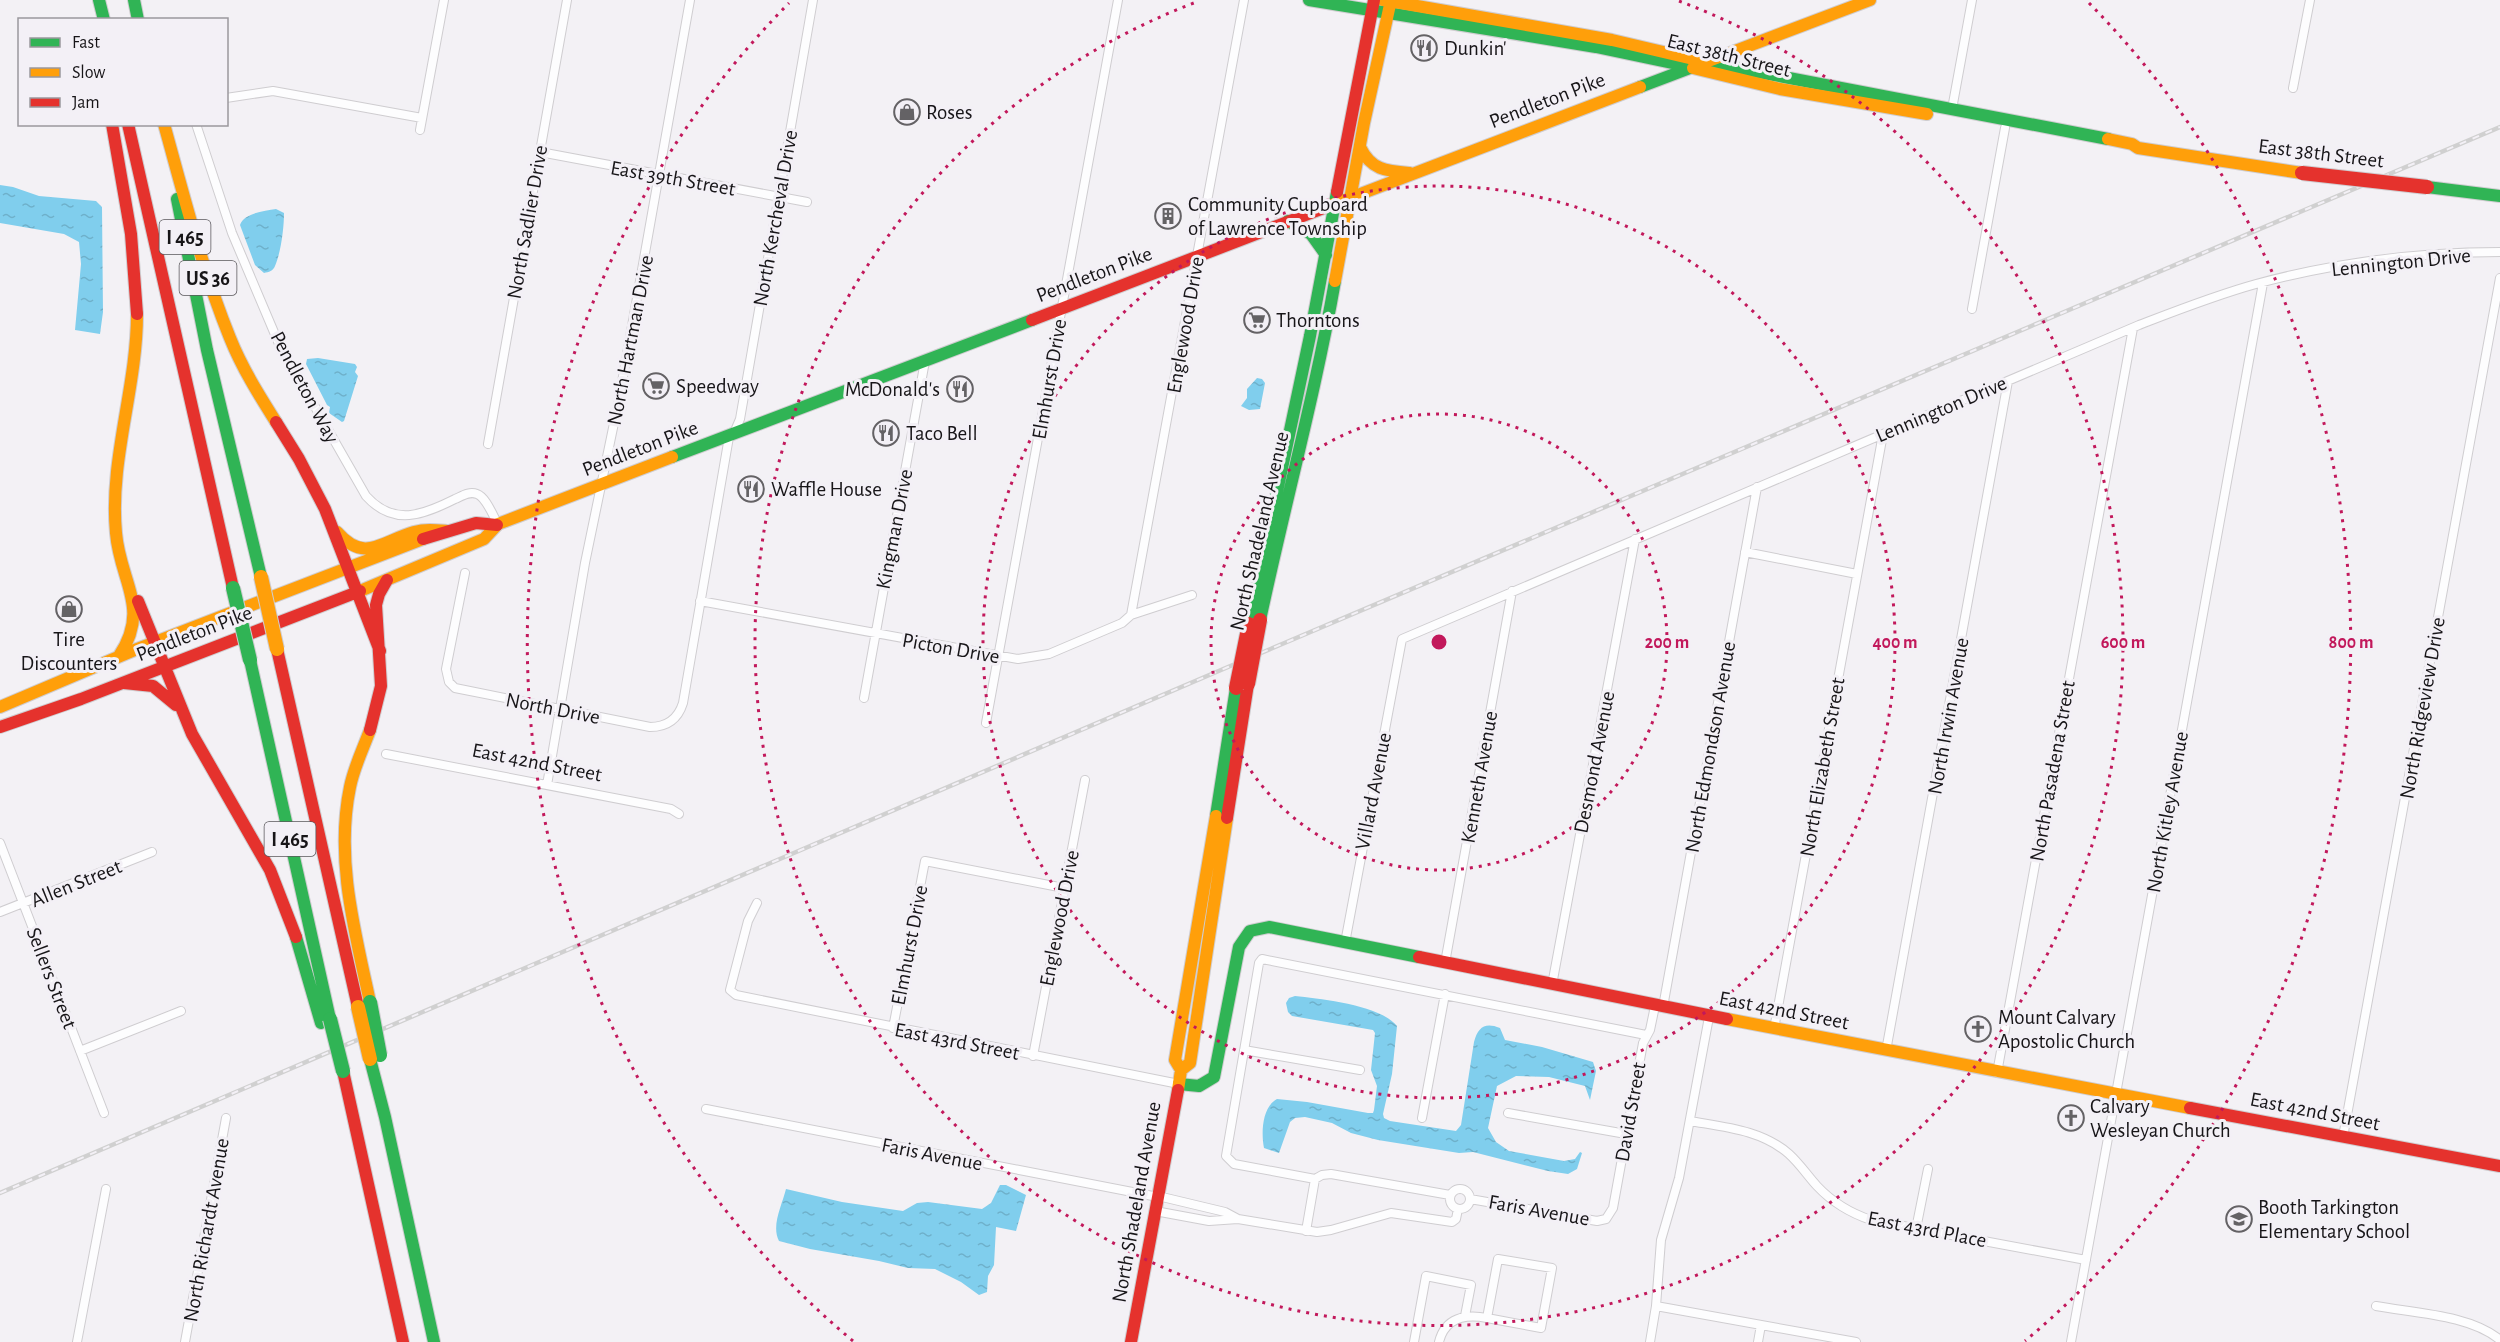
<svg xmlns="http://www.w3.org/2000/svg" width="2500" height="1342" viewBox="0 0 2500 1342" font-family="'Alegreya Sans',sans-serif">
  <defs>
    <pattern id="water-ripples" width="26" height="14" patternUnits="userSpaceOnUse" patternTransform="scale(1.5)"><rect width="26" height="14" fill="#80ceed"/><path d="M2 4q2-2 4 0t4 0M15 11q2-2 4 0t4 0" fill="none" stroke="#6eb0ca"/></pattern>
  </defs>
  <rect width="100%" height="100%" fill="#f3f1f5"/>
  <path fill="url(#water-ripples)" d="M0 185 13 187 39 196 96 201 102 207 103 312 100 334 75 330 81 264 79 242 64 234 0 223Z
    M276 209 284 213C284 228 281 252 275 266 273 271 269 272 264 273L255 265 240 225C244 213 264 211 276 209Z
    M318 358 355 364 357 367 355 372 358 376 344 421 342 422 329 413 330 407 327 405 306 364 307 359Z
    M1257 378 1262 379 1265 383 1260 409 1249 410 1241 406 1247 398V389Z
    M1295 996C1322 999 1380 1005 1397 1026L1392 1074 1383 1114 1384 1118 1390 1121 1456 1131 1461 1125 1474 1042C1478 1027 1485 1022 1500 1028L1505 1040 1542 1047 1593 1062 1596 1071 1590 1100 1585 1086 1549 1077 1516 1076 1497 1086 1488 1128 1496 1142 1509 1151 1564 1161 1575 1159 1580 1152 1582 1153 1577 1169 1568 1174 1548 1171 1473 1152 1459 1153 1378 1140 1351 1133 1332 1123 1305 1117 1295 1118 1290 1122 1279 1153 1264 1148C1261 1133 1262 1107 1277 1099L1307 1102 1368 1113H1373L1374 1110 1377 1086 1371 1070 1375 1033 1373 1030 1292 1016 1288 1012 1286 1003 1289 998Z
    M1000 1185H1006L1026 1195 1016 1231 996 1227 994 1265 988 1276 987 1292 979 1295 961 1282 935 1269 908 1268 879 1261 810 1249 779 1241C771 1226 782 1205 786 1189L842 1202 903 1211 917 1203 928 1202 982 1209 991 1203Z"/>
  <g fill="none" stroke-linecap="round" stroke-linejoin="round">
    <g stroke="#cfcdd0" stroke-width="10">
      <path id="street" d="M2293 88 2310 0
        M226 98 273 91 422 118
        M1952 109 1972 0
        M196 124 232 233 279 344 366 496C394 527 423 515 455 499 462 496 469 491 477 494 486 497 493 516 498 524
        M420 130 444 0
        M540 152 807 202
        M1972 309 2005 128
        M734 433 740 419 813 0
        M488 444 567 0
        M1745 552 1857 574
        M465 573 446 669 449 682 455 688 650 727C667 727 678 719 683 703L729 437
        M700 601 1018 659 1049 654 1122 623 1131 615 1192 595
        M1131 615 1244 0
        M864 698 925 361
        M986 723 1118 0
        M386 754 671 809 679 814
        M547 785 585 563 619 399 690 0
        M0 843 104 1113
        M757 903 748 921 730 990 736 995 1179 1084
        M0 912 152 852
        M1345 943 1402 639 2139 325C2178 310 2216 295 2256 284 2334 263 2419 252 2500 252
        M1445 963 1512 591
        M1552 985 1635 539
        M1663 1007 1757 487
        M893 1028 925 861 1064 888
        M1774 1029 1883 434
        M1244 1050 1360 1070
        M80 1051 181 1011
        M1886 1051 2008 381
        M1033 1056 1085 780
        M1997 1073 2133 328
        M706 1109 1158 1197
        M1508 1113 1626 1134
        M1422 1118 1445 994
        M1690 1121C1724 1127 1762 1130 1789 1154 1800 1164 1807 1175 1817 1186 1832 1202 1850 1213 1871 1220L2086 1260
        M2343 1137 2500 278
        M1315 1179 1234 1164 1226 1156 1259 963 1262 959 1646 1035
        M1315 1179 1322 1175 1331 1174 1450 1195
        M1450 1199a10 10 0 1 1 20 0a10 10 0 1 1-20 0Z
        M1158 1196 1225 1212 1238 1219
        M1470 1199 1597 1221 1606 1219 1613 1208 1643 1043 1650 1030 1655 1006
        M1155 1211 1209 1221 1238 1219 1317 1232 1331 1230 1391 1213 1452 1222 1456 1219 1458 1209
        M1916 1229 1928 1169
        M1306 1231 1315 1179
        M1498 1259 1552 1268 1541 1328 1487 1318Z
        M1656 1306 1856 1342
        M2376 1306C2414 1313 2471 1315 2500 1340
        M77 1342 106 1189
        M185 1342 226 1118
        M1414 1342 1426 1276 1471 1285 1465 1316
        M1439 1342C1445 1317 1466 1314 1487 1318
        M1650 1342 1656 1306 1661 1240 1679 1178 1709 1017
        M1758 1342 1761 1325
        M2071 1342 2263 283"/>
    </g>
    <g stroke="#cfcdd0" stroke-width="14">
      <path id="fast" d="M99 0 104 20
        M134 0 138 20
        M1309 0 1596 47 1691 67
        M1640 87 1706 62 2108 139
        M2427 187 2500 196
        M177 199 207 350 261 577
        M1288 221 1311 234 1326 255
        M672 457 1032 320
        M1260 620C1284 507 1315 395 1335 281
        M1249 624 1310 336 1337 192
        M250 660 330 1019
        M1216 816 1236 688
        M296 937 321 1023
        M370 1059 385 1117 434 1342
        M1179 1084 1199 1086 1214 1077 1239 947 1250 931 1269 927 1419 957"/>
    </g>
    <g stroke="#cfcdd0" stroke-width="14">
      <path id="slow" d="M1383 0 1612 40 1706 62 1870 0
        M1693 68 1780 89 1927 114
        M164 124C184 196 202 269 230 338 242 368 259 395 276 422
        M2108 139 2132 144 2138 148 2302 173
        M1360 147C1371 170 1386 171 1410 173
        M1329 206 1640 87
        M1335 281 1364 123 1391 0
        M337 532C365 564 382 541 414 532 426 529 435 530 447 531
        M360 591 484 539 498 524 672 457
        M119 656C151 608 120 582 116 533 109 460 137 388 137 314
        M0 707 137 649 423 539
        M370 730C363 749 354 767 350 787 335 859 355 932 370 1002
        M1727 1019 2190 1108
        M1181 1070 1190 1063 1227 818
        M1178 1090 1181 1070 1175 1060 1216 816"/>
    </g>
    <g stroke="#cfcdd0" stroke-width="14">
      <path id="jam" d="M112 124 131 234 137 314
        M128 124 233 588
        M1337 192 1374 0
        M1032 320 1329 206
        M276 422 299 459 325 509 380 651
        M423 539 476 523 497 525
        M138 601 192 734 270 870 296 937
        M277 649 358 1007
        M124 683 153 686 176 705
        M0 727 81 699 360 591
        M370 730 381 686 376 605 379 594 387 580
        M1227 818 1248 684
        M1419 957 1727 1019
        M343 1071 403 1342
        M2190 1108 2500 1166
        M1131 1342 1178 1090"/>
    </g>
    <use href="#street" stroke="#fdfdfe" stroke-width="8"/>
    <use href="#fast" stroke="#30b455" stroke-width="12"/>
    <use href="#slow" stroke="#ff9f0a" stroke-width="12"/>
    <use href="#jam" stroke="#e5322d" stroke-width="12"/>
    <g stroke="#d0d0d0" stroke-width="4.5">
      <path id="rail" d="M0 1193 1228 667 2500 127"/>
    </g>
    <use href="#rail" stroke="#f3f0f6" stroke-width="2" stroke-dasharray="7" stroke-linecap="butt"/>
    <g stroke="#cfcdd0" stroke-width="16" stroke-linecap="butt">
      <path id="fast-bridge" d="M233 588 250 660
        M370 1002 380 1055
        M330 1019 343 1071"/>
    </g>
    <g stroke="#cfcdd0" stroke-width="16" stroke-linecap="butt">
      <path id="slow-bridge" d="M261 577 277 649
        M358 1007 370 1059"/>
    </g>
    <g stroke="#cfcdd0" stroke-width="16" stroke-linecap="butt">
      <path id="jam-bridge" d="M2302 173 2427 187
        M1248 684 1260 620
        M1236 688 1249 624"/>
    </g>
    <use href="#fast-bridge" stroke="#30b455" stroke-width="14"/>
    <use href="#slow-bridge" stroke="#ff9f0a" stroke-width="14"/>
    <use href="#jam-bridge" stroke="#e5322d" stroke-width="14"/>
  </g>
  <g fill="none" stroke="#c2185b" stroke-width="3" stroke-dasharray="3 6">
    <circle cx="1439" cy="642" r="228"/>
    <circle cx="1439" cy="642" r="456"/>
    <path d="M1679 1A684 684 0 1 1 1199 1"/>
    <path d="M853 1341A912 912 0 0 1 789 3M2089 3A912 912 0 0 1 2025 1341"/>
  </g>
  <defs>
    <g id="restaurant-ring" transform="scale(1.35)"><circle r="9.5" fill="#f3f0f6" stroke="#646265" stroke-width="1.5"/><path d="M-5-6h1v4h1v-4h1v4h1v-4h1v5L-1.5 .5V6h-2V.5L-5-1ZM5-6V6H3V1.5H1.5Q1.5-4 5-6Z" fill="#646265"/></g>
    <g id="shop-ring" transform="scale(1.35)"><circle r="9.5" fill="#f3f0f6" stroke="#646265" stroke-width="1.5"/><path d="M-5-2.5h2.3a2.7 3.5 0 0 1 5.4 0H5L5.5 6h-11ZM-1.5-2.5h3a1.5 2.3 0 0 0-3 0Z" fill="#646265"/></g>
    <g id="building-ring" transform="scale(1.35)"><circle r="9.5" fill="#f3f0f6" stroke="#646265" stroke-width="1.5"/><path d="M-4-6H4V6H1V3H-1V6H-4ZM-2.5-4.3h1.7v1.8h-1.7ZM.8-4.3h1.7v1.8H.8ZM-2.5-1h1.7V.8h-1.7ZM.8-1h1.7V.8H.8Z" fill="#646265"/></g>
    <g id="supermarket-ring" transform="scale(1.35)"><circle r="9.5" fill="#f3f0f6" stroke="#646265" stroke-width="1.5"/><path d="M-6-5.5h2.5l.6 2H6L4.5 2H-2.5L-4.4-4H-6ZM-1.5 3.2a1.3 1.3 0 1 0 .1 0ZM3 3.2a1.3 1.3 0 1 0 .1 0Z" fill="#646265"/></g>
    <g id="church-ring" transform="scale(1.35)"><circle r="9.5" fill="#f3f0f6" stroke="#646265" stroke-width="1.5"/><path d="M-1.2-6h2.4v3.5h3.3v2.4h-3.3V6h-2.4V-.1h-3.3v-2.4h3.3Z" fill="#646265"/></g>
    <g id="school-ring" transform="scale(1.35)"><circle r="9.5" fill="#f3f0f6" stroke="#646265" stroke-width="1.5"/><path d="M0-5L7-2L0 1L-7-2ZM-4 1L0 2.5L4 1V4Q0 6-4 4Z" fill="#646265"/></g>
  </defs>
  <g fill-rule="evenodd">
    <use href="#restaurant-ring" x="1424" y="48"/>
    <use href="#shop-ring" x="907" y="112"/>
    <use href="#building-ring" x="1168" y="216"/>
    <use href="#supermarket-ring" x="1257" y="320"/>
    <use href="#supermarket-ring" x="656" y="386"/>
    <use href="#restaurant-ring" x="960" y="389"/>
    <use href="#restaurant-ring" x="886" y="433"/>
    <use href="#restaurant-ring" x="751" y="489"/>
    <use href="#shop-ring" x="69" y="609"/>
    <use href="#church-ring" x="1978" y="1029"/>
    <use href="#church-ring" x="2071" y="1118"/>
    <use href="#school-ring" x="2239" y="1219"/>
  </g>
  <g text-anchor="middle" stroke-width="6" stroke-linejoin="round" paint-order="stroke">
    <g fill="#f3f0f6" stroke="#59575b" stroke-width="1.5">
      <rect x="159.5" y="220" width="51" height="34" rx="4.5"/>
      <rect x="179.5" y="261" width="57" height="34" rx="4.5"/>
      <rect x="264.5" y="822" width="51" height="34" rx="4.5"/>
    </g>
    <g font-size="20" font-weight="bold" fill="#171518">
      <text x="185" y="244">I 465</text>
      <text x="208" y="285">US 36</text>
      <text x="290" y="846">I 465</text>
    </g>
    <g font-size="21" fill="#171518" stroke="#f3f0f6" text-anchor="start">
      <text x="1444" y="55">Dunkin'</text>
      <text x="926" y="119">Roses</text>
      <text x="1188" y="211">Community Cupboard<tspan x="1188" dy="24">of Lawrence Township</tspan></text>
      <text x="1276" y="327">Thorntons</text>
      <text x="676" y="393">Speedway</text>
      <text x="940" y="396" text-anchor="end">McDonald's</text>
      <text x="906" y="440">Taco Bell</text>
      <text x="771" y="496">Waffle House</text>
      <text x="69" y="646" text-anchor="middle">Tire<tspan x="69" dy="24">Discounters</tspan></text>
      <text x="1998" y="1024">Mount Calvary<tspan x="1998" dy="24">Apostolic Church</tspan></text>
      <text x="2090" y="1113">Calvary<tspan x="2090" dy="24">Wesleyan Church</tspan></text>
      <text x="2258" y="1214">Booth Tarkington<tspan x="2258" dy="24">Elementary School</tspan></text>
    </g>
    <g font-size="21" fill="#171518" stroke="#f3f0f6">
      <text transform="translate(1729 55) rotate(14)" y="7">East 38th Street</text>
      <text transform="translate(1547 100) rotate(-21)" y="7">Pendleton Pike</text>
      <text transform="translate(2321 153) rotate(7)" y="7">East 38th Street</text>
      <text transform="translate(673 178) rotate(10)" y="7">East 39th Street</text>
      <text transform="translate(775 218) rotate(-80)" y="7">North Kercheval Drive</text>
      <text transform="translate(527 222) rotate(-80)" y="7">North Sadlier Drive</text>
      <text transform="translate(2401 262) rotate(-6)" y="7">Lennington Drive</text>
      <text transform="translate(1094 274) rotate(-21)" y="7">Pendleton Pike</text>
      <text transform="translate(1185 325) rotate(-80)" y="7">Englewood Drive</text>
      <text transform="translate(630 340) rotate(-79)" y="7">North Hartman Drive</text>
      <text transform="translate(1049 379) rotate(-80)" y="7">Elmhurst Drive</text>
      <text transform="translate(305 387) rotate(62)" y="7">Pendleton Way</text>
      <text transform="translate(1941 409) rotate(-23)" y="7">Lennington Drive</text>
      <text transform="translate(640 448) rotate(-21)" y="7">Pendleton Pike</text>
      <text transform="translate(894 529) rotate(-79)" y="7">Kingman Drive</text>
      <text transform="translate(1259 531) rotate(-77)" y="7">North Shadeland Avenue</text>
      <text transform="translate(194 633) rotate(-21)" y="7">Pendleton Pike</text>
      <text transform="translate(951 648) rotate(10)" y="7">Picton Drive</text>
      <text transform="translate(553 708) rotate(11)" y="7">North Drive</text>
      <text transform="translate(2422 708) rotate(-80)" y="7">North Ridgeview Drive</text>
      <text transform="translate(1948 716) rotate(-80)" y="7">North Irwin Avenue</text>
      <text transform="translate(1710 747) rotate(-80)" y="7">North Edmondson Avenue</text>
      <text transform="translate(537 762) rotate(11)" y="7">East 42nd Street</text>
      <text transform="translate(1594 762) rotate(-79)" y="7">Desmond Avenue</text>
      <text transform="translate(1822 767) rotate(-80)" y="7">North Elizabeth Street</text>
      <text transform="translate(2052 771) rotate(-80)" y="7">North Pasadena Street</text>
      <text transform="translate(1479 777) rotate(-80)" y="7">Kenneth Avenue</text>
      <text transform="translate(1373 791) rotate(-79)" y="7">Villard Avenue</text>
      <text transform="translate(2167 812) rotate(-80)" y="7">North Kitley Avenue</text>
      <text transform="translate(76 883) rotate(-22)" y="7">Allen Street</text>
      <text transform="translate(1059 918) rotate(-79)" y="7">Englewood Drive</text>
      <text transform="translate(909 945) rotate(-79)" y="7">Elmhurst Drive</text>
      <text transform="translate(52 978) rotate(69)" y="7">Sellers Street</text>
      <text transform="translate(1784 1010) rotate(11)" y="7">East 42nd Street</text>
      <text transform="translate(957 1041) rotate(11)" y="7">East 43rd Street</text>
      <text transform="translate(2315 1111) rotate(11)" y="7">East 42nd Street</text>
      <text transform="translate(1630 1112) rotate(-80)" y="7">David Street</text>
      <text transform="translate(932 1154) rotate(11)" y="7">Faris Avenue</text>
      <text transform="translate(1136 1202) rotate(-80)" y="7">North Shadeland Avenue</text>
      <text transform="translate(1539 1210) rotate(10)" y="7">Faris Avenue</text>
      <text transform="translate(1927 1229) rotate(11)" y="7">East 43rd Place</text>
      <text transform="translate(206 1230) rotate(-80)" y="7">North Richardt Avenue</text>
    </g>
  </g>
  <circle cx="1439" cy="642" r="9" fill="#c2185b" stroke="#f3f0f6" stroke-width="3"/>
  <g font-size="18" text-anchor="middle" font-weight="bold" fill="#c2185b" stroke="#f3f0f6" stroke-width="6" stroke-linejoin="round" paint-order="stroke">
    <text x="1667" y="648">200 m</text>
    <text x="1895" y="648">400 m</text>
    <text x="2123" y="648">600 m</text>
    <text x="2351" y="648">800 m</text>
  </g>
  <rect x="18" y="18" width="210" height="108" fill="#f3f0f6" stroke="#9b989d" stroke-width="1.5"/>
  <rect x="30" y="38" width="30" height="9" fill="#30b455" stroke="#9b989d" stroke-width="1.5"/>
  <text x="72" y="48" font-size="18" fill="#171518">Fast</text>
  <rect x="30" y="68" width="30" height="9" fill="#ff9f0a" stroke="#9b989d" stroke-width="1.5"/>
  <text x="72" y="78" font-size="18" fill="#171518">Slow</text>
  <rect x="30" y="98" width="30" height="9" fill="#e5322d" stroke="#9b989d" stroke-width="1.5"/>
  <text x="72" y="108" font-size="18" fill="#171518">Jam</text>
</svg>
